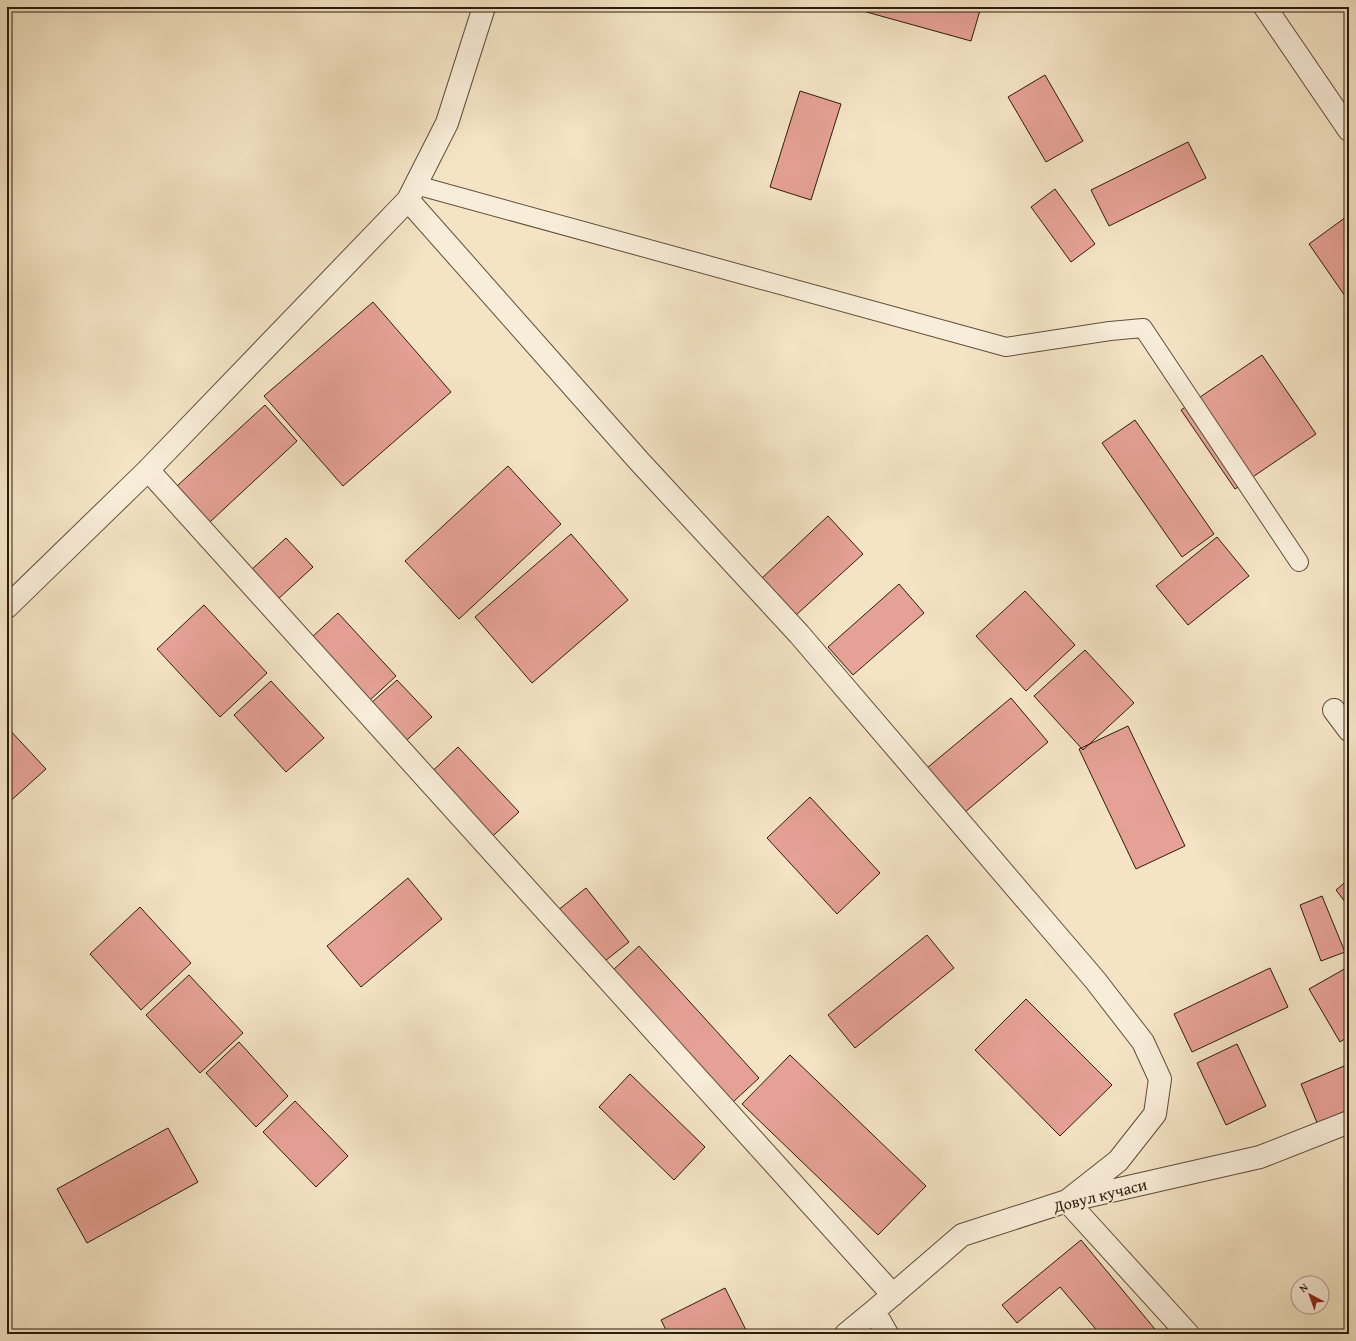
<svg xmlns="http://www.w3.org/2000/svg" width="1356" height="1341" viewBox="0 0 1356 1341" font-family="'Gentium Book Plus',serif">
  <rect width="100%" height="100%" fill="#f4e4c4"/>
  <filter id="stains"><feTurbulence type="fractalNoise" baseFrequency=".005" numOctaves="4"/><feColorMatrix values="0 0 0 0 .2 0 0 0 0 .09 0 0 0 0 .02 0 0 0 .5 -.17"/></filter>
  <radialGradient id="worn" r=".72"><stop offset=".6" stop-color="#630" stop-opacity="0"/><stop offset="1" stop-color="#630" stop-opacity=".3"/></radialGradient>
  <path fill="#e5a195" stroke="#2d1c0d" d="M852 7H981L971 41 852 8Z
    M1045 75 1083 141 1046 162 1008 97Z
    M800 91 841 104 811 200 770 187Z
    M1188 142 1206 178 1109 226 1091 190Z
    M1055 189 1095 244 1071 262 1031 207Z
    M1346 217 1349 221V293L1345 296 1309 244Z
    M373 302 451 392 343 486 264 396Z
    M1262 355 1316 434 1235 489 1181 410Z
    M265 405 297 441 197 534 164 498Z
    M1135 420 1214 534 1182 557 1102 443Z
    M508 466 561 524 459 619 405 561Z
    M828 516 863 554 796 615 762 578Z
    M571 534 628 600 532 683 475 617Z
    M1217 537 1249 576 1188 625 1156 586Z
    M286 538 313 567 265 611 238 582Z
    M899 584 924 613 853 675 828 647Z
    M1025 591 1075 645 1026 691 976 636Z
    M204 605 267 673 220 717 157 649Z
    M338 613 396 676 355 714 297 651Z
    M1085 650 1134 703 1083 750 1034 696Z
    M397 680 432 717 397 749 362 711Z
    M271 681 324 738 286 772 234 715Z
    M1011 698 1048 742 958 818 921 773Z
    M1128 726 1185 846 1136 869 1079 749Z
    M7 727 46 769 7 804Z
    M458 747 519 812 484 844 424 779Z
    M810 797 880 873 837 914 767 838Z
    M408 878 442 919 361 987 327 946Z
    M1349 879V907L1336 890Z
    M586 888 629 942 591 972 548 918Z
    M1322 896 1345 952 1321 961 1300 905Z
    M140 907 191 963 141 1010 90 954Z
    M927 935 954 968 855 1048 828 1015Z
    M639 946 759 1078 720 1114 599 983Z
    M1348 967 1349 969V1036L1340 1042 1309 989Z
    M1270 968 1288 1007 1192 1052 1174 1014Z
    M189 975 243 1033 200 1073 146 1015Z
    M1026 999 1112 1085 1060 1136 975 1050Z
    M239 1042 288 1096 256 1127 206 1073Z
    M1237 1044 1266 1106 1226 1125 1197 1063Z
    M790 1055 926 1186 878 1235 742 1104Z
    M1349 1064V1112L1318 1125 1301 1084Z
    M630 1074 705 1147 674 1180 599 1107Z
    M295 1101 348 1156 316 1187 263 1132Z
    M168 1128 198 1182 87 1243 57 1189Z
    M1081 1240 1159 1334H1100L1060 1287 1017 1323 1002 1305Z
    M725 1288 748 1334H668L661 1320Z"/>
  <g fill="none" stroke-linecap="round" stroke-linejoin="round">
    <g stroke="#5f4e3b" stroke-width="20">
      <path id="lane" d="M416 185 1006 347 1110 331 1143 328 1299 562"/>
    </g>
    <g stroke="#5f4e3b" stroke-width="24">
      <path id="street" d="M1265 7 1349 130
        M408 200 639 461 799 634 1095 980 1143 1042 1160 1079 1155 1114 1118 1161 1067 1201 1188 1334
        M148 470 893 1295
        M7 607 148 470 408 200 447 123 484 7
        M1334 710 1349 730
        M874 1311 887 1334
        M846 1334 874 1311 962 1235 1067 1201 1260 1157 1349 1122"/>
    </g>
    <use href="#lane" stroke="#f8edd9" stroke-width="18"/>
    <use href="#street" stroke="#f8edd9" stroke-width="22"/>
  </g>
  <g text-anchor="middle" stroke-width="3" stroke-linejoin="round" paint-order="stroke">
    <g font-size="16" fill="#2d1c0d" stroke="#f8edd9">
      <text transform="translate(1100 1195) rotate(-14)" y="6">Довул кучаси</text>
    </g>
  </g>
  <rect width="1356" height="1341" fill="none" stroke="#f4e4c4" stroke-width="24"/>
  <rect x="8" y="8" width="1340" height="1325" fill="none" stroke="#2d1c0d" stroke-width="2"/>
  <rect x="12" y="12" width="1332" height="1317" fill="none" stroke="#2d1c0d"/>
  <g transform="translate(1310 1295) rotate(319)"><circle r="19" fill="#f8edd9" stroke="#a79987"/>
  <path d="M0-3L7 15L0 10L-7 15Z" fill="#8f2418"/>
  <text y="-6" font-size="11" font-weight="bold" text-anchor="middle" fill="#2d1c0d">N</text>
  </g>
  <rect width="100%" height="100%" filter="url(#stains)"/>
  <rect width="100%" height="100%" fill="url(#worn)"/>
</svg>
